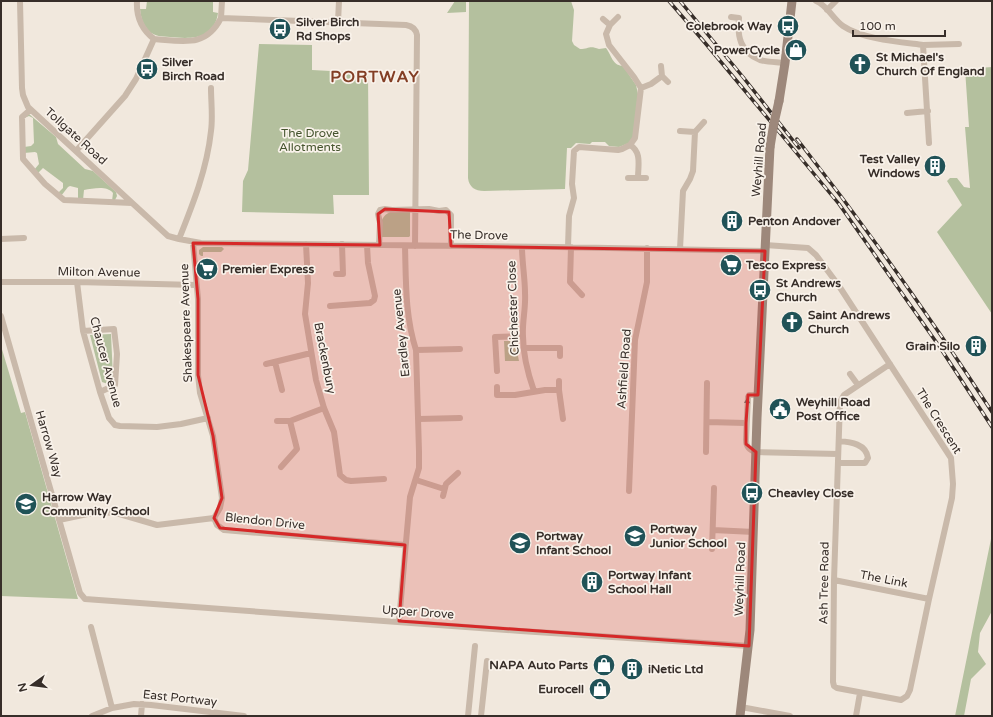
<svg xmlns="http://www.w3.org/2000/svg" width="993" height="717" viewBox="0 0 993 717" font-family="'Varela Round',sans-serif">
  <rect width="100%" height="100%" fill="#f1e8dd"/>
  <path fill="#b4c09e" d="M147 1H213V12L218 13C214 40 191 39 170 37 162 36 155 37 149 31 143 25 141 18 140 9H146Z
    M455 1H466V12L447 13Z
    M469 1H571L574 10 572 41 574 45 580 49C589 49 589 45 599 49L606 48C612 56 612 65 623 66L636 85 638 94 634 136 629 143 619 147 609 146 605 142H592L590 144 576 143 571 148H567L565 189 484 191C475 191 469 187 468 178Z
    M259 44 312 45V70L368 73 369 195H333L334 214 242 212 243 181 248 170Z
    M992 67V314L937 232 962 205 947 181 950 178H957L964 187 970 188 965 127H969L965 69Z
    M29 114 56 137 58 144 85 169 93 171 116 192 117 196 115 200 112 201 113 193C106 185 93 189 84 190L83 200H78V188L70 186 68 187 61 196 58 193 63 188V183L43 168 37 174 34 170 39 164 37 153 35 152 24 153V147L31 146 34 143 33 118 29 116 24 118Z
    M391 212H410V236L409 237H381C381 226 379 216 391 212Z
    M203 247H222L224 249 221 252H203V256H201L199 254V250Z
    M111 334 113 378 108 384 102 382 90 335Z
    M504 341H515L519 361H505Z
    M1 346 21 413 25 412 78 599 1 596Z
    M992 534V611L980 633 978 652 986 664 971 679 964 716H955Z"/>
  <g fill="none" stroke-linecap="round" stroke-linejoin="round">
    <path stroke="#c9b9aa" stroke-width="6" d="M20 1 22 88 23 95 28 107 168 236 179 239 201 243 557 247 765 251
      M137 1C136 17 141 29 154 39
      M816 1C827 5 833 19 843 26 862 39 900 42 923 45L929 143
      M827 10 836 1
      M618 17 610 25 606 34 609 45 634 77 641 88 635 138 630 145C642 152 638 166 638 178H628
      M731 17 739 18C737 36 740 52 760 60 767 62 777 62 785 63
      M221 18 222 1
      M603 19 610 25
      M338 22 339 1
      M154 39C183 41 206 48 221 18L406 25C412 26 416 29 417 35L415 246
      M923 45 959 44
      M661 66 662 76
      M641 88 651 84 662 76 668 82
      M30 110 22 117 23 159 45 184 64 200 132 203
      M907 113 928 111
      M695 132 704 122
      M76 151 125 96 136 79 154 39
      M638 178H646
      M1 239 24 238
      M179 239C193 204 207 169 211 131 213 117 211 102 211 88
      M193 243 198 299V375L200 393 213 436 222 498 220 508 214 518
      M306 244 308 283 305 314 316 380 324 408 334 432 340 475 346 480 351 481 384 479
      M379 245 380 223 378 214 380 210 385 209 392 210 429 209 439 211 446 210 451 215V246
      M765 245 808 248 816 255 839 286 949 455 951 458 953 484 952 498 929 599 910 690 907 696 901 700 837 688 834 686 833 682 834 580 840 402 844 395 890 364
      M522 247C522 262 525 278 525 293 526 308 522 322 523 336 523 355 528 374 534 391
      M568 247 569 216 574 198 572 184 574 151 579 147 618 150 622 149 630 145
      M571 247 570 282 582 295
      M680 249 683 191 690 179 693 171 695 132 680 131
      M336 274H343L342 244
      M1 282H77L196 285
      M77 282 83 331 100 392 109 418 115 425 120 426 157 427 181 424 208 418
      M330 306 370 303 374 300 375 296 368 263 367 245
      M1 316 80 593 85 599 521 631 749 646
      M83 331 114 329 117 354 115 385 100 392
      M524 348H560V356
      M416 350 460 349
      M275 362 282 390
      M266 364 311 353
      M497 371 495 337 522 336
      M850 374 858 385
      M497 387V395H515L545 390H559L563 419
      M559 390V381
      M758 395H749L748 397 746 440C746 447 749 450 756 452L838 454
      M419 419 460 418
      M277 421H290L324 408
      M707 422 746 423
      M706 452 707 383
      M838 463H865L868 458C866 444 851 442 839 441
      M281 467 297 449 290 421
      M416 480 444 489
      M629 491 635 340 647 282V248
      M443 496 446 484 458 473
      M59 520 97 512 116 513 157 525 214 518 217 525 224 530 405 545
      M713 530 754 532
      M712 549 714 488
      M834 580 929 599
      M399 621 410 497 419 468V452L416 350C405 316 406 281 405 246
      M91 627 112 708
      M741 707 790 716
      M92 716 112 708 134 704 151 705 244 716
      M141 716 142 704
      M468 716 475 646
      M481 716 487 661
      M856 716 860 693"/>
    <path stroke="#9d887b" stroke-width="9" d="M779 101 785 63 792 1
      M740 716 750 630 757 418 770 147"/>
    <g stroke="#372e29" stroke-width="3.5">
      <path id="rail" d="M669 1 706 44 839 204 939 346 992 427
        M680 1 743 77 799 148
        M797 139C866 227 931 318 992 412"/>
    </g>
    <use href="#rail" stroke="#f9f2ea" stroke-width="2" stroke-dasharray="6" stroke-linecap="butt"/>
    <path stroke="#9d887b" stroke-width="9" d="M770 147 774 123 779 101"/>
  </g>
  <defs><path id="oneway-solid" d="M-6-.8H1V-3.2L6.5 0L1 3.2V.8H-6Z"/></defs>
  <use fill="#796d63" href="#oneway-solid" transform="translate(747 404) rotate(-86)"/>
  <path fill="#d62828" fill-opacity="0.2" stroke="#d62828" stroke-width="3" stroke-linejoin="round" d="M385 209 449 212 451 246 765 251 758 395H748L746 423V444L756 452 749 646 399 621 405 545 220 528 214 518 222 498 213 436 198 375V299L193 243 380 245 378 214Z"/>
  <defs>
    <g id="bus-disc" transform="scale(1.15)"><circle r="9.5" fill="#205257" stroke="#f9f2ea"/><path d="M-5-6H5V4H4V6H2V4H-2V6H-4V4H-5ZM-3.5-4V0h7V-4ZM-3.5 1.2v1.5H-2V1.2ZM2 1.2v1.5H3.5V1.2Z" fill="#fff"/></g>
    <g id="shop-disc" transform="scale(1.15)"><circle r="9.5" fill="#205257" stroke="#f9f2ea"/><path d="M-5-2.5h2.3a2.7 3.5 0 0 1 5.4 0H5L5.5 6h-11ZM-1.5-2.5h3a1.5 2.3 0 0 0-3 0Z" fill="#fff"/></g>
    <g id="church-disc" transform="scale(1.15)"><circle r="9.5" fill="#205257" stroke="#f9f2ea"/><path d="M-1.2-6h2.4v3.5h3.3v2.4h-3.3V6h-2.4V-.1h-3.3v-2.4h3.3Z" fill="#fff"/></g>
    <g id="building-disc" transform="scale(1.15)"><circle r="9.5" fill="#205257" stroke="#f9f2ea"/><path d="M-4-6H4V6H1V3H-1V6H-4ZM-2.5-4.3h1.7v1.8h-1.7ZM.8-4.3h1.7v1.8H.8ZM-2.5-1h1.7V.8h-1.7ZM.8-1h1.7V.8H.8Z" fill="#fff"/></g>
    <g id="supermarket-disc" transform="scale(1.15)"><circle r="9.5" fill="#205257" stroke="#f9f2ea"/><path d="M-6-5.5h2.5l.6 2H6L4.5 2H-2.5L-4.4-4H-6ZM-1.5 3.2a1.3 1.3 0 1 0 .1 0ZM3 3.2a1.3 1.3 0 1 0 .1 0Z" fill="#fff"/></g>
    <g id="civic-disc" transform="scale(1.15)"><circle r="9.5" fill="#205257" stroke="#f9f2ea"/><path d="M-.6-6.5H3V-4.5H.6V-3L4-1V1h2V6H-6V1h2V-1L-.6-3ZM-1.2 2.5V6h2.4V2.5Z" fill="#fff"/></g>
    <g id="school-disc" transform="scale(1.15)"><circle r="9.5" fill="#205257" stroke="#f9f2ea"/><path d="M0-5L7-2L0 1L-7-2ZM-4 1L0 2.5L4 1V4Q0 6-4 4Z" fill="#fff"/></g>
  </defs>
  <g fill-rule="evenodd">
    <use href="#bus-disc" x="788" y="26"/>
    <use href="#bus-disc" x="280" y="29"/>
    <use href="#shop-disc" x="796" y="50"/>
    <use href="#church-disc" x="860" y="64"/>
    <use href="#bus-disc" x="147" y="69"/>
    <use href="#building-disc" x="935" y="166"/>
    <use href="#building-disc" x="732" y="221"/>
    <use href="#supermarket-disc" x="731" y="265"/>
    <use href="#supermarket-disc" x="207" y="269"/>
    <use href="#bus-disc" x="760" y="290"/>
    <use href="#church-disc" x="792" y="322"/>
    <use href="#building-disc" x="976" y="346"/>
    <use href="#civic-disc" x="780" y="409"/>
    <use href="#bus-disc" x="752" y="493"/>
    <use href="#school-disc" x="26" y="504"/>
    <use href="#school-disc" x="635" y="536"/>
    <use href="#school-disc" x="520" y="543"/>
    <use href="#building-disc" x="592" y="582"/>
    <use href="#shop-disc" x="604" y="665"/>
    <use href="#building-disc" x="632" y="669"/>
    <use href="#shop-disc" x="600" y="689"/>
  </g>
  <g text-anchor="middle" stroke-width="3.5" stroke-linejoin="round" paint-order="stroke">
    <g font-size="12" font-weight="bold" fill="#372e29" stroke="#f9f2ea" text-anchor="start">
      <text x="296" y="26">Silver Birch<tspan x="296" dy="14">Rd Shops</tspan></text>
      <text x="772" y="30" text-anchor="end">Colebrook Way</text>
      <text x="780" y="54" text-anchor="end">PowerCycle</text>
      <text x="876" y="61">St Michael's<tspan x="876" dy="14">Church Of England</tspan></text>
      <text x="162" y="66">Silver<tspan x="162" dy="14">Birch Road</tspan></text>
      <text x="920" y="163" text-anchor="end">Test Valley<tspan x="920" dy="14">Windows</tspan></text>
      <text x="748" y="225">Penton Andover</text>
      <text x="746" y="269">Tesco Express</text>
      <text x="222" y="273">Premier Express</text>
      <text x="776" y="287">St Andrews<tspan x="776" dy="14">Church</tspan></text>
      <text x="808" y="319">Saint Andrews<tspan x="808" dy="14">Church</tspan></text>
      <text x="960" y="350" text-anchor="end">Grain Silo</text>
      <text x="796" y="406">Weyhill Road<tspan x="796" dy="14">Post Office</tspan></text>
      <text x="768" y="497">Cheavley Close</text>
      <text x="42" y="501">Harrow Way<tspan x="42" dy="14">Community School</tspan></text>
      <text x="650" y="533">Portway<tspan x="650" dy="14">Junior School</tspan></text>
      <text x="536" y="540">Portway<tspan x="536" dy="14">Infant School</tspan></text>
      <text x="608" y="579">Portway Infant<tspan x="608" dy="14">School Hall</tspan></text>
      <text x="588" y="669" text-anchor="end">NAPA Auto Parts</text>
      <text x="648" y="673">iNetic Ltd</text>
      <text x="584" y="693" text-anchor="end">Eurocell</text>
    </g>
    <g font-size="12" fill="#45542e" stroke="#f9f2ea">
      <text x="310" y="137">The Drove<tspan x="310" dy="14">Allotments</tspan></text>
    </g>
    <g font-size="12" fill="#372e29" stroke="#f9f2ea">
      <text transform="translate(76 136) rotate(42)" y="4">Tollgate Road</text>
      <text transform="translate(759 160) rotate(-85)" y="4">Weyhill Road</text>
      <text transform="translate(479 235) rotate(1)" y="4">The Drove</text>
      <text transform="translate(99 272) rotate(1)" y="4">Milton Avenue</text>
      <text transform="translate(513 308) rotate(-92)" y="4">Chichester Close</text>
      <text transform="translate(186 323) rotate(-92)" y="4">Shakespeare Avenue</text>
      <text transform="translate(401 333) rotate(-96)" y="4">Eardley Avenue</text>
      <text transform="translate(325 358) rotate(79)" y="4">Brackenbury</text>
      <text transform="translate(106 362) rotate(75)" y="4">Chaucer Avenue</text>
      <text transform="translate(624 369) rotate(-86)" y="4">Ashfield Road</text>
      <text transform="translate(939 421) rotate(58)" y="4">The Crescent</text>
      <text transform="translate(49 444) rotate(74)" y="4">Harrow Way</text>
      <text transform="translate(265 521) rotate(6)" y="4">Blendon Drive</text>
      <text transform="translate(740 579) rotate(-88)" y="4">Weyhill Road</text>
      <text transform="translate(884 579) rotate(11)" y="4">The Link</text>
      <text transform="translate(824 583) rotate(-89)" y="4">Ash Tree Road</text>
      <text transform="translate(418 612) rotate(4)" y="4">Upper Drove</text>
      <text transform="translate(180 698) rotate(6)" y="4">East Portway</text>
    </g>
    <g font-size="16" font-weight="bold" letter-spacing="1" fill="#833e25" stroke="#f9f2ea">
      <text x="375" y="82">PORTWAY</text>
    </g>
  </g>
  <rect width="993" height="717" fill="none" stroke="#372e29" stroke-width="4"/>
  <g transform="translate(32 685) rotate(256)" stroke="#f9f2ea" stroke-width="3" paint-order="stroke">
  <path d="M0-3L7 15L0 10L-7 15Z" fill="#372e29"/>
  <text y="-6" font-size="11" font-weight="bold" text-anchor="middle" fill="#372e29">N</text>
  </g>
  <path d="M853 30v6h92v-6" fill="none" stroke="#372e29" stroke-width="2"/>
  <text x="859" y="30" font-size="12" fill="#372e29" stroke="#f9f2ea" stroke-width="3" paint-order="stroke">100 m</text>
</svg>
